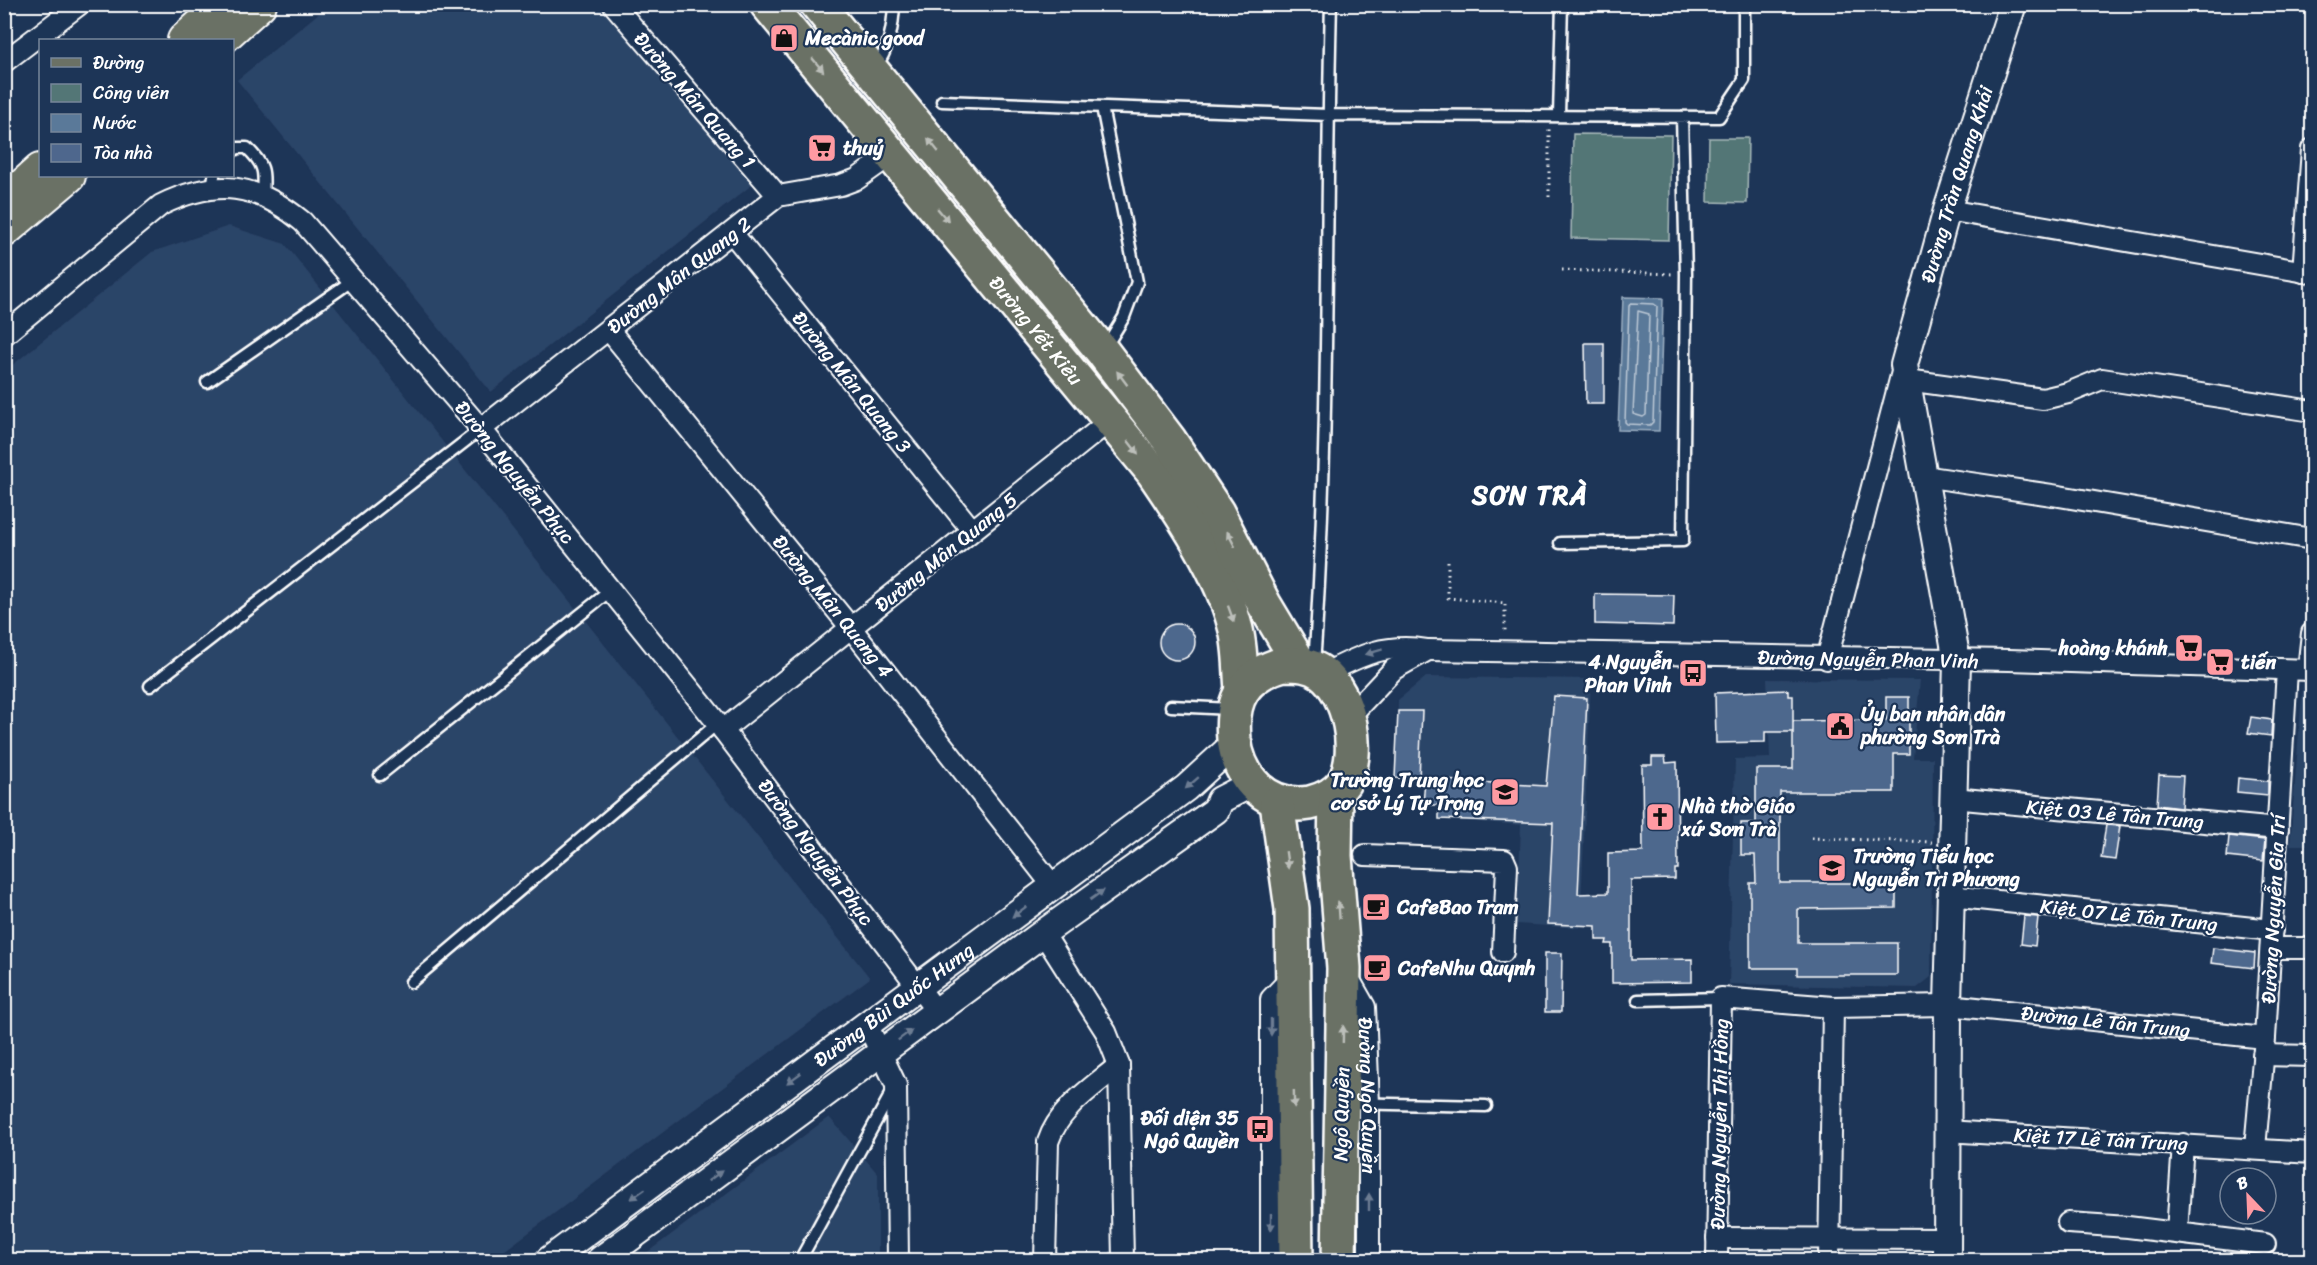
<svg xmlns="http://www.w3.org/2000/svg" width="2317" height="1265" viewBox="0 0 2317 1265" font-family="Sriracha,sans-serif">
  <rect width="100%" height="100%" fill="#1d3557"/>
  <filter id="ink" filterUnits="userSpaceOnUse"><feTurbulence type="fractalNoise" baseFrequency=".0167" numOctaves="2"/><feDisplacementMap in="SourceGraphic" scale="12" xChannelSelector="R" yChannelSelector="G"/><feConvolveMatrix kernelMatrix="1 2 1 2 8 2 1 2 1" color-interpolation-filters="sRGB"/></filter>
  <g filter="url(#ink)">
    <path fill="#2c4467" d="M330 4 598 5 753 184 491 392 237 80Z
      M229 226 285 244 870 978 492 1260H5V371L152 252Z
      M1426 677 1591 679 1580 928 1517 924 1521 825 1439 819V805H1423L1425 779 1396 778 1398 700Z
      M1767 679 1920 680 1913 758H1933L1931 977 1917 988 1729 984 1735 759 1770 758Z
      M2303 682H2312V845H2290Z
      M829 1117 878 1174V1260H637Z"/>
    <path fill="#537676" stroke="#a9baba" stroke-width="1.5" d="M1573 134 1671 135 1669 240 1571 238Z
      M1709 138H1748L1747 203 1708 202Z"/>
    <path fill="#5a7999" stroke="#9cafc2" stroke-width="1.5" d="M1623 297 1663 298 1659 431 1618 430Z"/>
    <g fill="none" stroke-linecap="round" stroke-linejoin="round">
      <path stroke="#bdc9d6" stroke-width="1.5" d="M1631 303 1654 304 1657 306 1653 422 1650 425 1627 424 1625 422 1629 306Z
        M1638 311 1649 314 1646 415 1643 417 1633 414Z"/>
    </g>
    <path fill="#4e678d" stroke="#fff" stroke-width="1.5" d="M1585 343H1604V404H1586Z
      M1595 594 1674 595 1673 626 1595 624Z
      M1159 642a18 18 0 1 1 36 0a18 18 0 1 1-36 0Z
      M1788 690V696H1793V732H1765V742L1716 743 1715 693Z
      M1554 696 1587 698 1578 894 1608 893V853L1643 852 1642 765H1652V757H1665L1666 763 1677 762 1678 869H1675V879L1631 880V960L1692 959V982L1612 983V944H1606L1607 940H1596V926L1548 924 1553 823 1439 819V805H1423L1425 779 1546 786Z
      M1886 697H1909V754H1894V792H1780V883H1896V908L1798 909V943H1897V975H1797V968H1750V883H1756L1755 855H1741V823H1756V769H1793V721L1886 720Z
      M1398 711H1422L1419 779 1395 778Z
      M2251 717 2272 720 2271 736 2248 733Z
      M2159 775 2183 776 2181 808 2157 805Z
      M2238 778 2268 781V795L2237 792Z
      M2106 825 2120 826 2115 860 2101 858Z
      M2229 836 2265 840 2263 861 2227 857Z
      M2024 916 2038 917 2035 946 2021 944Z
      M2213 948 2255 953 2254 968 2211 963Z
      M1545 953H1562L1561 1012H1545Z"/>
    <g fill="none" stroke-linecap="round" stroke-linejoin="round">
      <g stroke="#fff" stroke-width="15">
        <path id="service" d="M874 69C889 50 893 28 894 4
          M942 101 1328 115 1719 117 1744 80V4
          M1102 107 1137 282 1124 317 1105 348
          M1559 115 1562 4
          M232 152 237 148H247C264 164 265 171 263 194
          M212 188 214 176
          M207 382 353 280
          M1560 543 1683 541 1686 274 1682 117
          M1314 664C1330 445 1325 224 1331 4
          M150 686 481 429
          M1171 706 1231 709
          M380 775 611 590
          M411 982 718 723
          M1638 1000 1721 998
          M1344 1103 1486 1106
          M800 1260 893 1090"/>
      </g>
      <g stroke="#fff" stroke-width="24">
        <g id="minor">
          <path d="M613 4 778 196"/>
          <path d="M4 62 80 4"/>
          <path d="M1947 210 2312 273"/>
          <path d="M733 234 972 530"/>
          <path d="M2303 272 2312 149"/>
          <path d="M609 330 851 628 1053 886"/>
          <path d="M4 335 161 205C217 178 256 183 303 222L481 429 723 730 937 1012"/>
          <path d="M1907 380 2043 399 2068 393 2102 379 2312 411"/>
          <path d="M481 429 778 196 841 185 857 179 892 154"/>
          <path d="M1923 476 2059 496 2312 539"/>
          <path d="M1827 659 1903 368"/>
          <path d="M2308 670 2312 633"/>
          <path d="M1324 674C1361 655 1385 643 1428 650L2009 660 2312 670"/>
          <path d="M1347 719 1394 669 1428 650"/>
          <path d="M723 730 1112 419"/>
          <path d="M1953 798 2278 829"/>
          <path d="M1365 855 1504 860 1507 867 1503 952"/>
          <path d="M1950 896 2272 930"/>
          <path d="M1043 933 1106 1032 1119 1065 1123 1260"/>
          <path d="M2271 948H2312"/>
          <path id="s1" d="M1348 977 1365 1007 1369 1104V1260"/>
          <path d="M867 1024 896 1085 898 1260"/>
          <path d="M2263 1055 2312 1056"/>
          <path d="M1946 1131 2312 1153"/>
          <path d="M2255 1148 2265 1038 2287 670"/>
          <path d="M2068 1223 2128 1227 2265 1244"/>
          <path d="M2177 1232 2183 1144"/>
          <path d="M1717 1238 1947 1239"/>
          <path d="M1045 1260 1048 1142C1059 1108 1092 1088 1119 1065"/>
          <path d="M1271 1260V999L1292 977"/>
          <path id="s2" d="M1717 1260 1721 998 1833 1007 1948 1005 2265 1038"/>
          <path d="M1829 1260 1833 1007"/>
        </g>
      </g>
      <g stroke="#fff" stroke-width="30">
        <g id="tertiary">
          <path id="s3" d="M549 1260 1186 788 1235 743"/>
          <path d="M600 1260 1043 933 1216 810 1220 800 1251 784"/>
          <path id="s4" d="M1947 1260 1948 1005 1957 661 1904 365 1947 210 2013 4"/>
        </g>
      </g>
      <g stroke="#fff" stroke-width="36">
        <path id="primary" d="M184 40 224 4
          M220 40 260 4
          M4 202 40 170
          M4 231 69 176"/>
      </g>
      <g stroke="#fff" stroke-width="38">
        <g id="trunk">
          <path id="s5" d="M767 4 1153 472C1184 517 1221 572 1235 626 1241 646 1240 668 1242 690"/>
          <path d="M817 4 1102 351 1170 441 1217 512 1264 604 1300 664"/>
          <path d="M1283 664C1297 664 1310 664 1322 673 1349 693 1362 753 1344 782 1336 794 1323 800 1310 803 1268 810 1239 779 1234 739 1230 699 1244 675 1283 664Z"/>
          <path d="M1336 792 1335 856 1344 968 1339 1260"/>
          <path d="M1277 803 1292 909 1296 1260"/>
        </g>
      </g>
      <path stroke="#fff" stroke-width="3" stroke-dasharray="1.5 4.5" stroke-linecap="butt" d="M1549 197V129
        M1562 270 1674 274
        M1448 561V598L1505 603V634
        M1811 838 1932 842"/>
      <use href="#service" stroke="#1d3557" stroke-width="10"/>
      <use href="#minor" stroke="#1d3557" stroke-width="20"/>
      <use href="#tertiary" stroke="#1d3557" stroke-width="26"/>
      <use href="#primary" stroke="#6b7165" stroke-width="32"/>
      <use href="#trunk" stroke="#6b7165" stroke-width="33"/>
    </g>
    <defs><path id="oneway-solid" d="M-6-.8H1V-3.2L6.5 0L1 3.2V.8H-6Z" transform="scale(1.5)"/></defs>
    <g fill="#bcbfba">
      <use href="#oneway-solid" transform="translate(818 65) rotate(50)"/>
      <use href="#oneway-solid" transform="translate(933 145) rotate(-129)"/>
      <use href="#oneway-solid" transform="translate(943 215) rotate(50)"/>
      <use href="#oneway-solid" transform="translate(1122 378) rotate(-127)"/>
      <use href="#oneway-solid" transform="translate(1133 447) rotate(52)"/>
      <use href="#oneway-solid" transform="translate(1231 539) rotate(-117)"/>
      <use href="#oneway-solid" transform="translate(1231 614) rotate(70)"/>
      <use href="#oneway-solid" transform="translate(1287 860) rotate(82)"/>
      <use href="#oneway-solid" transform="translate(1339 910) rotate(-94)"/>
      <use href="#oneway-solid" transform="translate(1343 1034) rotate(-89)"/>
      <use href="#oneway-solid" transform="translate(1294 1099) rotate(89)"/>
    </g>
    <g fill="#6c7c92">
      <use href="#oneway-solid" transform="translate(1374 652) rotate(163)"/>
      <use href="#oneway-solid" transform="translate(1192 783) rotate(139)"/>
      <use href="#oneway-solid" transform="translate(1097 895) rotate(-35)"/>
      <use href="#oneway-solid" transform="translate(1019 912) rotate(143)"/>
      <use href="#oneway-solid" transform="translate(1271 1027) rotate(90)"/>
      <use href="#oneway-solid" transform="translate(905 1035) rotate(-37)"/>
      <use href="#oneway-solid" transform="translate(794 1078) rotate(144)"/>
      <use href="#oneway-solid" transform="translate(715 1176) rotate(-36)"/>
      <use href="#oneway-solid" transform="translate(638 1194) rotate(144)"/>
      <use href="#oneway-solid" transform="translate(1369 1202) rotate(-90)"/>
      <use href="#oneway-solid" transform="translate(1271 1222) rotate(90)"/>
    </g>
  </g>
  <defs>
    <g id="shop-square" transform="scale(1.5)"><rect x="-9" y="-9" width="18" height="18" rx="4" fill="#ff9aa2" stroke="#1d3557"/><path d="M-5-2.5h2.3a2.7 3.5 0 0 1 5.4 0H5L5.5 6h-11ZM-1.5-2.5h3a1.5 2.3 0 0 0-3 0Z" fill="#111"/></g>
    <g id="supermarket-square" transform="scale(1.5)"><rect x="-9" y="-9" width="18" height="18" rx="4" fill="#ff9aa2" stroke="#1d3557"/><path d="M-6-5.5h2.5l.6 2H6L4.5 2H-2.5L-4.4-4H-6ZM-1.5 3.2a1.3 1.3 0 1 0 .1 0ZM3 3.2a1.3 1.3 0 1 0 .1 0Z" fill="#111"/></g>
    <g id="bus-square" transform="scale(1.5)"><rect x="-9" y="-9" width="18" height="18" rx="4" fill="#ff9aa2" stroke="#1d3557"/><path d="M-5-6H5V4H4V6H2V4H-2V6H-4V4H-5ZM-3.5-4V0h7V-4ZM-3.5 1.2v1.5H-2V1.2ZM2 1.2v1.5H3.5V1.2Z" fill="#111"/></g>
    <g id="civic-square" transform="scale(1.5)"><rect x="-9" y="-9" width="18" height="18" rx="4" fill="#ff9aa2" stroke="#1d3557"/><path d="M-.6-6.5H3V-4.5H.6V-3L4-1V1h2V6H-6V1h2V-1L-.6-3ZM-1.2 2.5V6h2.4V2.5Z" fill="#111"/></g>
    <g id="school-square" transform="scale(1.5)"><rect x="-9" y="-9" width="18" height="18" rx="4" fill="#ff9aa2" stroke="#1d3557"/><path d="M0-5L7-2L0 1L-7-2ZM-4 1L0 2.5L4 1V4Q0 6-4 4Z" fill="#111"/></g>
    <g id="church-square" transform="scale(1.5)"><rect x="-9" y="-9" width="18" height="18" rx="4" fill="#ff9aa2" stroke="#1d3557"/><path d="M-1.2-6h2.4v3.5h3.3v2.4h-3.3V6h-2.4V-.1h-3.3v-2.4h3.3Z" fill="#111"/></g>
    <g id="cafe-square" transform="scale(1.5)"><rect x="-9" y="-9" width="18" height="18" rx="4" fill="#ff9aa2" stroke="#1d3557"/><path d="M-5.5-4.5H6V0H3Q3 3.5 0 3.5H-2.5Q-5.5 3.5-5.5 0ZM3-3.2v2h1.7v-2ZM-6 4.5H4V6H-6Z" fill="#111"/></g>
  </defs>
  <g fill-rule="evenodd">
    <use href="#shop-square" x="784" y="38"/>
    <use href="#supermarket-square" x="822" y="148"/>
    <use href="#supermarket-square" x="2189" y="648"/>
    <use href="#supermarket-square" x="2220" y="662"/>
    <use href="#bus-square" x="1693" y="673"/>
    <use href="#civic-square" x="1840" y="726"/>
    <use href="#school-square" x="1505" y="792"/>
    <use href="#church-square" x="1660" y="817"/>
    <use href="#school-square" x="1832" y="868"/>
    <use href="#cafe-square" x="1376" y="907"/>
    <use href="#cafe-square" x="1377" y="968"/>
    <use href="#bus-square" x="1260" y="1129"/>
  </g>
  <g text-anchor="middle" stroke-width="4.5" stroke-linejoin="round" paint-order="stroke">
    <g font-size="20" font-weight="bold" fill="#fff" stroke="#1d3557" text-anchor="start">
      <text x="805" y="45">Mecànic good</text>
      <text x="843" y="155">thuỷ</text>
      <text x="2168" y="655" text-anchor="end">hoàng khánh</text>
      <text x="1672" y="669" text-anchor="end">4 Nguyễn<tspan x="1672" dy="23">Phan Vinh</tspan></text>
      <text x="2241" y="669">tiến</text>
      <text x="1861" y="721">Ủy ban nhân dân<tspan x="1861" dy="23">phường Sơn Trà</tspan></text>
      <text x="1484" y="787" text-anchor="end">Trường Trung học<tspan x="1484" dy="23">cơ sở Lý Tự Trọng</tspan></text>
      <text x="1681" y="813">Nhà thờ Giáo<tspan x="1681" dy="23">xứ Sơn Trà</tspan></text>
      <text x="1853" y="863">Trường Tiểu học<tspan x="1853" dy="23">Nguyễn Tri Phương</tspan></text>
      <text x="1397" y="914">CafeBao Tram</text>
      <text x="1398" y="975">CafeNhu Quynh</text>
      <text x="1239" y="1125" text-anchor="end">Đối diện 35<tspan x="1239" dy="23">Ngô Quyền</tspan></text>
    </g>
    <g font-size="20" fill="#fff" stroke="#1d3557">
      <text transform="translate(695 100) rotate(49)" y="7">Đường Mân Quang 1</text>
      <text dy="7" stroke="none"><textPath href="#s4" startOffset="1088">Đường Trần Quang Khải</textPath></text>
      <text transform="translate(679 275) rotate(-38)" y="7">Đường Mân Quang 2</text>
      <text dy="7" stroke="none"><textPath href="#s5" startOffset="423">Đường Yết Kiêu</textPath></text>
      <text transform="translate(852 382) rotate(51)" y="7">Đường Mân Quang 3</text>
      <text transform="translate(515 472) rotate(51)" y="7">Đường Nguyễn Phục</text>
      <text transform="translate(946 552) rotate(-39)" y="7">Đường Mân Quang 5</text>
      <text transform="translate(833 606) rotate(51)" y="7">Đường Mân Quang 4</text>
      <text transform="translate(1868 659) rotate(1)" y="7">Đường Nguyễn Phan Vinh</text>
      <text transform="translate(2115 814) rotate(5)" y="7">Kiệt 03 Lê Tân Trung</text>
      <text transform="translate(816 852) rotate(53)" y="7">Đường Nguyễn Phục</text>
      <text transform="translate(2273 909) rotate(-87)" y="7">Đường Nguyễn Gia Trí</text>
      <text transform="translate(2129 915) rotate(6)" y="7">Kiệt 07 Lê Tân Trung</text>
      <text dy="7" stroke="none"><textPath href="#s3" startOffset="429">Đường Bùi Quốc Hưng</textPath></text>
      <text dy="7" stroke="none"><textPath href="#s2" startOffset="648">Đường Lê Tân Trung</textPath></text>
      <text dy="7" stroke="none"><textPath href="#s1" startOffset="123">Đường Ngô Quyền</textPath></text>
      <text transform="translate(1341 1114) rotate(-89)" y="7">Ngô Quyền</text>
      <text transform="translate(1719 1124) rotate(-89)" y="7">Đường Nguyễn Thị Hồng</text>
      <text transform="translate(2101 1139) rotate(3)" y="7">Kiệt 17 Lê Tân Trung</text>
    </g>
    <g font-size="26" font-weight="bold" letter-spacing="1.5" fill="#fff" stroke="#1d3557">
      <text x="1530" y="504">SƠN TRÀ</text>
    </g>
  </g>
  <rect width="2317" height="1265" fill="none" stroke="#1d3557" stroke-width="24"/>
  <rect x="12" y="12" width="2293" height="1241" fill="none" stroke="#fff" stroke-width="2" filter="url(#ink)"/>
  <rect x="39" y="39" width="195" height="138" fill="#1d3557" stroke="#77869a" stroke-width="1.5"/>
  <rect x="51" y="58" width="30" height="9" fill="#6b7165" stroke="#77869a" stroke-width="1.5"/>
  <text x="93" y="69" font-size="18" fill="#ffffff">Đường</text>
  <rect x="51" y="84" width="30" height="18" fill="#537676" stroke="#77869a" stroke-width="1.5"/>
  <text x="93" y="99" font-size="18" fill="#ffffff">Công viên</text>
  <rect x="51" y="114" width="30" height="18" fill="#5a7999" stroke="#77869a" stroke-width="1.5"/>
  <text x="93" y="129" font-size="18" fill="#ffffff">Nước</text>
  <rect x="51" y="144" width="30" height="18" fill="#4e678d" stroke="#77869a" stroke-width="1.5"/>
  <text x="93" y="159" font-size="18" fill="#ffffff">Tòa nhà</text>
  <g transform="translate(2248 1196) rotate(337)"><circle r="28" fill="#1d3557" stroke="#77869a" stroke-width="1.5"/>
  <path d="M0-4.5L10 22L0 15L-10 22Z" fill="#ff9aa2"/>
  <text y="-9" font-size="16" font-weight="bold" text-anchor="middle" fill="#ffffff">B</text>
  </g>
</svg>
